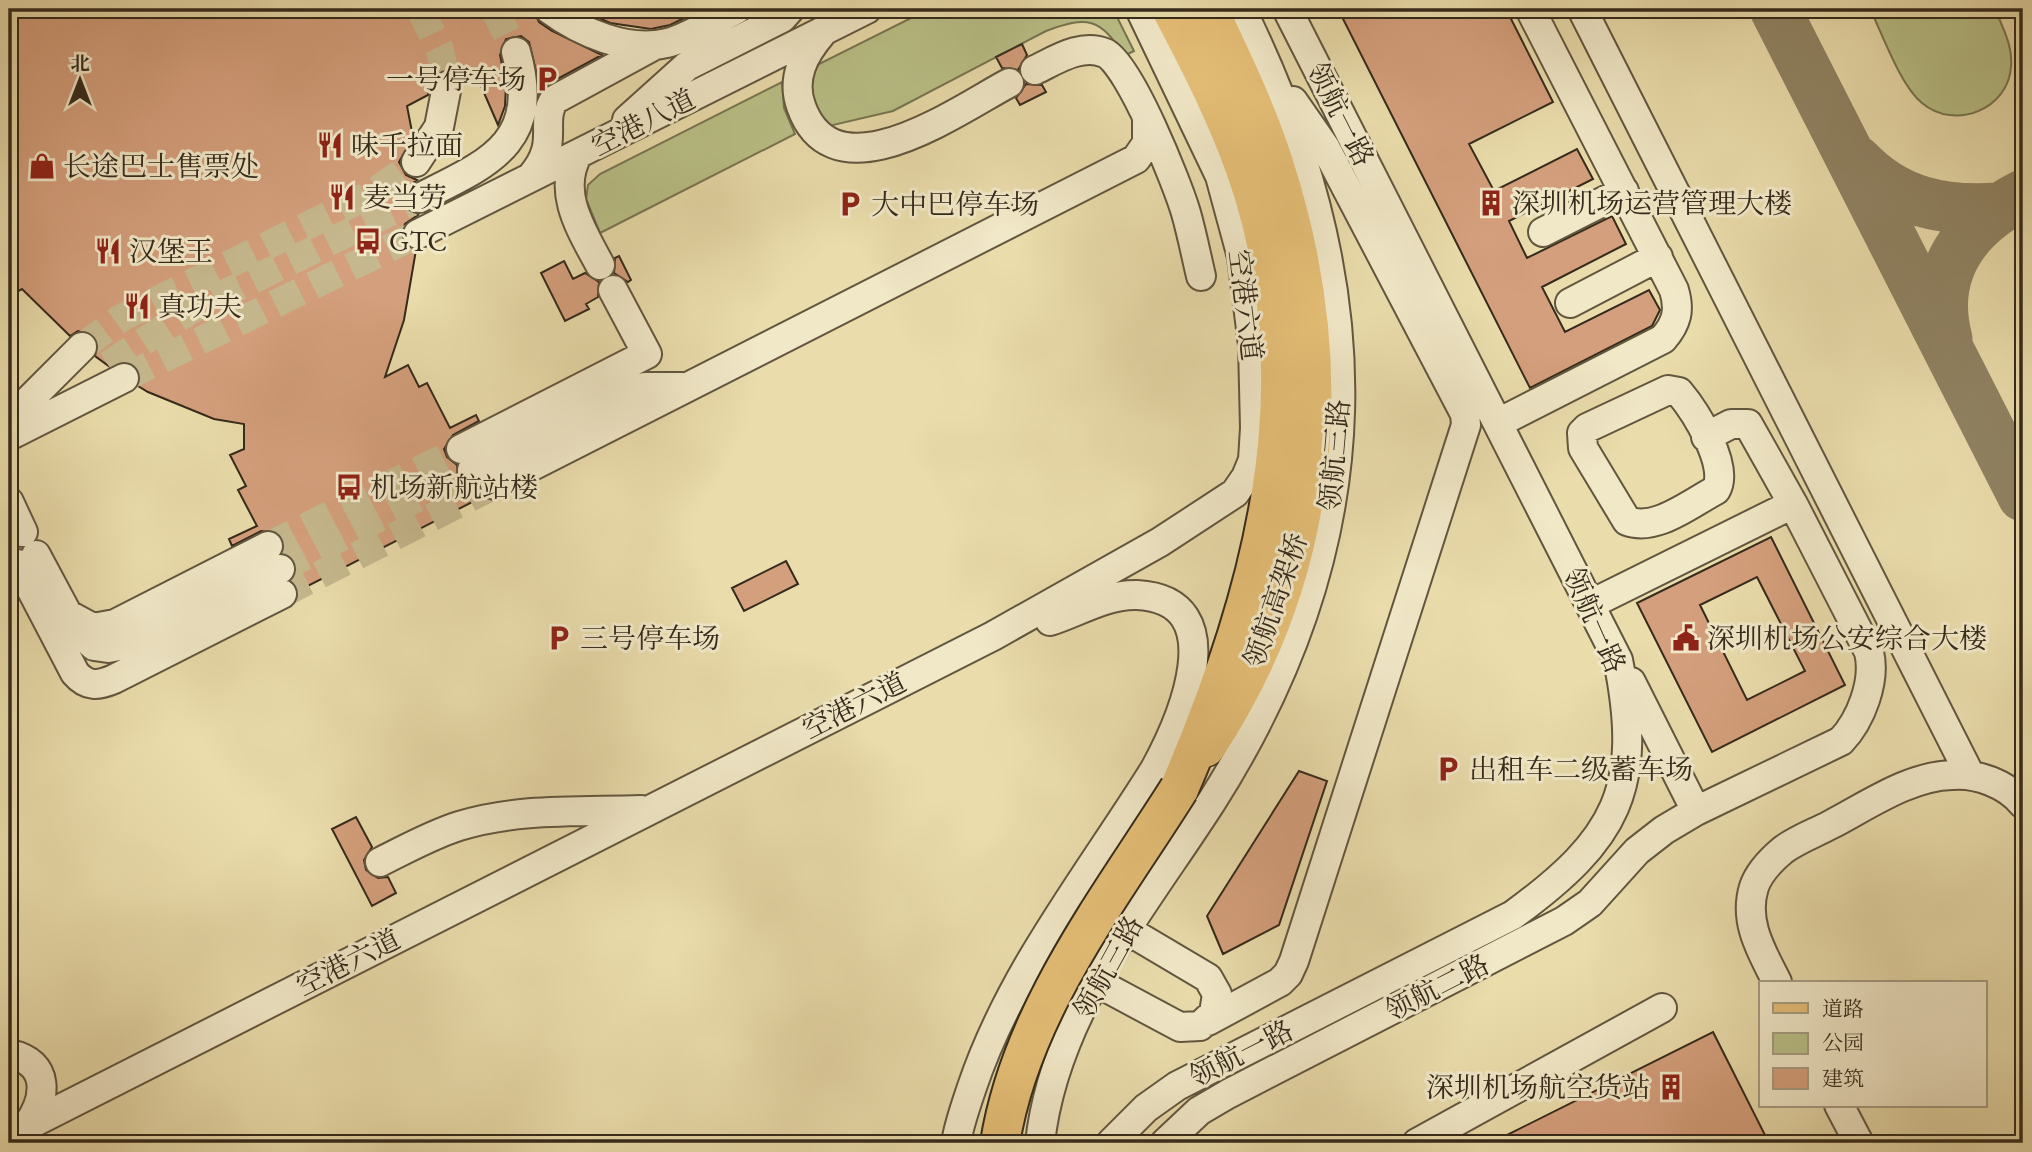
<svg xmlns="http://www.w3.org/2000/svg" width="2032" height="1152" viewBox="0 0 2032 1152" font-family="'EB Garamond','Noto Serif SC',serif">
  <rect width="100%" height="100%" fill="#eadcab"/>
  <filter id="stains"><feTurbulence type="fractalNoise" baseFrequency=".00286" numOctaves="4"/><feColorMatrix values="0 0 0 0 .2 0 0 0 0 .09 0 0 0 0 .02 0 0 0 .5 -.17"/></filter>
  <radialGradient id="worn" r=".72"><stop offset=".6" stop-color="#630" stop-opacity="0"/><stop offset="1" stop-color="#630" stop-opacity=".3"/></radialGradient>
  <path fill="#b9c087" stroke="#777551" stroke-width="2" d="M929 9H1113L1134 51 1124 56C1100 17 1087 16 1046 31L893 111 829 126C813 105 800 88 819 64Z
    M1870 9H1995C2002 26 2013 46 2011 66 2009 109 1955 131 1922 103 1900 85 1883 35 1870 9Z
    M782 82 784 108 795 134 600 233 586 199 588 185 600 174Z"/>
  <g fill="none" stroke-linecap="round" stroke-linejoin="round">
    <path stroke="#908363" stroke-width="51" d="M1775 9 2023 496
      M1857 161C1896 202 1943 212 1998 208
      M1947 339C1929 271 1966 224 2023 195"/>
  </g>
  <path fill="#d49f7c" stroke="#352a1b" stroke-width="2" fill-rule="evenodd" d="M9 9H533L539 22 552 31 602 55 546 85 539 94 538 80 529 42 521 36 506 39 500 55 506 84 505 106 498 125 475 72 462 79 451 70 441 71 434 76 428 95 407 106 413 137 399 162 406 175 417 180 406 188 402 198 409 211 418 215 405 224 401 234 408 247 416 250 404 320 385 377 408 365 419 387 427 383 450 428 476 415 479 421 453 435 444 449 447 457 457 465 458 478 464 484 479 485 484 496 298 591 291 580 296 571 295 562 283 553V539L278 533 261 531 232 546 229 539 257 526 238 490 246 486 230 455 244 449V424L214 419 148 392 138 386 139 371 134 365 124 361 110 367 95 356 98 343 93 335 78 331 70 336 22 289 9 296Z
    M579 9H703L670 25 651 29 610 23Z
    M1338 9H1506L1553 102 1469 144 1494 191 1577 149 1593 179 1509 221 1527 258 1612 216 1626 244 1542 287 1565 332 1649 290 1660 310 1652 326 1530 388Z
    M1022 44 1027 55 1018 70 1002 68 996 57Z
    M1026 84 1042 85 1046 92 1020 105 1016 98Z
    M619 256 631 280 628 282 614 273 615 258Z
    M564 261 573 279 585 273 599 282 598 297 586 304 589 309 565 321 541 273Z
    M1771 537 1845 685 1712 752 1637 603ZM1757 577 1805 671 1747 700 1700 605Z
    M786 561 798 584 744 611 732 588Z
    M1299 771 1327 781 1279 925 1223 954 1207 916Z
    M356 817 372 847 364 860 366 870 378 878 388 877 396 893 372 906 332 829Z
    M1713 1032 1769 1143H1491Z"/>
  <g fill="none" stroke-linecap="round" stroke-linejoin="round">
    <path stroke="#c6b88e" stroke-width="28" stroke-dasharray="28 14" stroke-linecap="butt" d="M420 9 440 50 447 86
      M494 9 516 52
      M82 347 121 318 373 193 416 162
      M108 365 191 310 419 198
      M124 378 418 234
      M9 544 18 564
      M268 546 461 449
      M280 569 472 470
      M282 594 495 485"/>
    <g stroke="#62563f" stroke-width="32">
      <path id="minor" d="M549 9C580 32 628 53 667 43 691 37 715 20 737 9
        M1582 9 1970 775
        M822 33C804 54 791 78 801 106 834 200 958 110 1009 83
        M1035 70C1056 60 1081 43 1105 53 1129 63 1178 185 1186 213 1192 234 1196 255 1201 276
        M627 120 687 66 782 18 790 9
        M578 154C556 192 582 231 600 265
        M416 162 439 127 447 86
        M531 177C561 142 539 124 554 100L655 45
        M419 198C489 163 542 143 516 52
        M1543 232 1624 191
        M418 234 867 9
        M1570 303 1658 257
        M1668 390 1679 392C1695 411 1730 466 1716 490 1691 503 1656 532 1627 521L1583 448 1582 433 1587 428Z
        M9 420 82 347
        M1498 423 1663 339C1677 323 1680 310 1674 290L1530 9
        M9 436 124 378
        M1706 437 1731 424H1748L1793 504
        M461 449 647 354 613 290
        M472 470 630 390 645 387H682
        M495 485 1136 159 1147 143V119
        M9 502 23 532
        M36 555 75 628 94 646 108 648 135 643 280 569
        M18 564 75 673C87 687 98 686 114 679L282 594
        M69 615 93 628 115 624 268 546
        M1631 682 1696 811
        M380 862C406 849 431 835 459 826 516 808 581 812 641 810
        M1096 982 1180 1027 1200 1026 1214 1013 1217 994 1208 978 1127 930
        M1777 982C1762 952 1743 922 1754 887 1759 872 1771 860 1783 850 1796 840 1815 833 1830 825 1867 806 1909 776 1952 775 1977 773 2007 784 2023 804
        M1208 1021 1280 982 1288 974 1294 961 1466 425 1465 414 1325 147 1293 101
        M9 1054C51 1062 47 1098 27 1126
        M1839 1105 1859 1143
        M9 1135 993 636 1160 542 1235 493 1246 477 1253 460 1255 428 1253 345 1242 257 1220 176 1140 9
        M956 1143C959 1124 966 1105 972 1087 1011 971 1091 872 1155 769 1181 721 1235 600 1137 595 1107 594 1078 612 1050 621
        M1040 1143C1054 1013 1144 907 1212 801 1379 538 1377 284 1241 9
        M1111 1143 1146 1108 1177 1086 1513 915C1617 839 1644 789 1618 660L1287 9
        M1165 1143 1199 1111 1228 1094 1564 921 1590 903 1637 851 1664 830 1696 811 1841 741C1861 720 1876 681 1869 652L1793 504 1591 604
        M1417 1143 1662 1008"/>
    </g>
    <g stroke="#352a1b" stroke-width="40">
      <path id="major" d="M1206 748C1324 570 1340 366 1275 165 1258 111 1233 60 1209 9"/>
    </g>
    <g stroke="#352a1b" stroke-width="42">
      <path id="highway" d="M1171 9C1202 68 1233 128 1253 193 1316 399 1261 599 1179 789"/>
    </g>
    <use href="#minor" stroke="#f1e8c8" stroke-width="28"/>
    <use href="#major" stroke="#e5be76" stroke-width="37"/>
    <use href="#highway" stroke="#e5be76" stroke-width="38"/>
    <g stroke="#352a1b" stroke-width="42" stroke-linecap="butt">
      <path id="highway-bridge" d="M1000 1143C1021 1011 1109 900 1179 789"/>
    </g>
    <use href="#highway-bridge" stroke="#e5be76" stroke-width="38"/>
  </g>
  <defs>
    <g id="parking-bare" transform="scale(2.1)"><path d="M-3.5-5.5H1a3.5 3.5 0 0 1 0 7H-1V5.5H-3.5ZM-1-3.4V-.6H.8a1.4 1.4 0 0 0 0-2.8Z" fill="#8f2418" stroke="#f1e8c8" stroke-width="2.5" paint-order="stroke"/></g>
    <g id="restaurant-bare" transform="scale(2.1)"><path d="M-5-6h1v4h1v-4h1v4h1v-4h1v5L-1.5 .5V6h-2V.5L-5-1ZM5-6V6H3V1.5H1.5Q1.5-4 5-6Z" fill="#8f2418" stroke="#f1e8c8" stroke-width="2.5" paint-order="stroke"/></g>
    <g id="shop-bare" transform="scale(2.1)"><path d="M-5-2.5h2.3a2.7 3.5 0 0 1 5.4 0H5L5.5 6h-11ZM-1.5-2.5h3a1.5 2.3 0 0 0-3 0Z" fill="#8f2418" stroke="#f1e8c8" stroke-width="2.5" paint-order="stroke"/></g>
    <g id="building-bare" transform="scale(2.1)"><path d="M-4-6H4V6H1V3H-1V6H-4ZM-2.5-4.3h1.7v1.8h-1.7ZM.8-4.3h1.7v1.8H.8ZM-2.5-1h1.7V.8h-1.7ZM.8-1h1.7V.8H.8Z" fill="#8f2418" stroke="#f1e8c8" stroke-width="2.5" paint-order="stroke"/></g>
    <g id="bus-bare" transform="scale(2.1)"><path d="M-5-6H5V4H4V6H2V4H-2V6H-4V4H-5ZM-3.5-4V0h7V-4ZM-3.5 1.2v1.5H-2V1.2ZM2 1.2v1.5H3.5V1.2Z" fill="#8f2418" stroke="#f1e8c8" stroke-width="2.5" paint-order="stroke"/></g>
    <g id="civic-bare" transform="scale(2.1)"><path d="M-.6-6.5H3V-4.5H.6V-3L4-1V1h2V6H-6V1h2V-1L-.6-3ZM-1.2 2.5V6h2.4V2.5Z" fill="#8f2418" stroke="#f1e8c8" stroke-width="2.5" paint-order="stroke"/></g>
  </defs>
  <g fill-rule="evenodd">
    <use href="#parking-bare" x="547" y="79"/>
    <use href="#restaurant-bare" x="330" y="145"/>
    <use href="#shop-bare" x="42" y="166"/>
    <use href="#restaurant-bare" x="342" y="197"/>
    <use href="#building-bare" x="1491" y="203"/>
    <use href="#parking-bare" x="850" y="204"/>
    <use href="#bus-bare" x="368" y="241"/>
    <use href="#restaurant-bare" x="108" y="251"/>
    <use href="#restaurant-bare" x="137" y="306"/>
    <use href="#bus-bare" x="349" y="487"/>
    <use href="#parking-bare" x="559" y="638"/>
    <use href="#civic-bare" x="1686" y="638"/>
    <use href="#parking-bare" x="1448" y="769"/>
    <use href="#building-bare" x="1671" y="1087"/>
  </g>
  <g text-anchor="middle" stroke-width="6" stroke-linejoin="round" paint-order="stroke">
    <g font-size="28" fill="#352a1b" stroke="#f1e8c8" text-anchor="start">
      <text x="526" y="89" text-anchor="end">一号停车场</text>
      <text x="351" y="155">味千拉面</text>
      <text x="63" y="176">长途巴士售票处</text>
      <text x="363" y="207">麦当劳</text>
      <text x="1512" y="213">深圳机场运营管理大楼</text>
      <text x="871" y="214">大中巴停车场</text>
      <text x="389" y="251">GTC</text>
      <text x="129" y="261">汉堡王</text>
      <text x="158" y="316">真功夫</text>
      <text x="370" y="497">机场新航站楼</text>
      <text x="580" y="648">三号停车场</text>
      <text x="1707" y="648">深圳机场公安综合大楼</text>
      <text x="1469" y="779">出租车二级蓄车场</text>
      <text x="1650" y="1097" text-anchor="end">深圳机场航空货站</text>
    </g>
    <g font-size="28" fill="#352a1b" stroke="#f1e8c8">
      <text transform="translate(1341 114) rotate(63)" y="10">领航一路</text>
      <text transform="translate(643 122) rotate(-27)" y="10">空港八道</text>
      <text transform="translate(1246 305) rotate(83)" y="10">空港六道</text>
      <text transform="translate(1334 455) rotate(-85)" y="10">领航三路</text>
      <text transform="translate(1275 600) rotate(-71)" y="10">领航高架桥</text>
      <text transform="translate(1595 620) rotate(66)" y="10">领航一路</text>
      <text transform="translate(854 705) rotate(-27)" y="10">空港六道</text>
      <text transform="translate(348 962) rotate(-27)" y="10">空港六道</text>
      <text transform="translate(1108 967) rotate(-61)" y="10">领航三路</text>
      <text transform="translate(1437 987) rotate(-27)" y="10">领航二路</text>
      <text transform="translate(1241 1053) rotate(-27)" y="10">领航一路</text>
    </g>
  </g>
  <rect width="2032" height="1152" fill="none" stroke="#eadcab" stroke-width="35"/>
  <rect x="10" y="10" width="2011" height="1131" fill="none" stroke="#352a1b" stroke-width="3.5"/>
  <rect x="18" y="18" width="1997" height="1117" fill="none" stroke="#352a1b" stroke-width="2"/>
  <rect x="1759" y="981" width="228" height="126" fill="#f1e8c8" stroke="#a69c83" stroke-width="2"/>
  <rect x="1773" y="1003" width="35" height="10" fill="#e5be76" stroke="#a69c83" stroke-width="2"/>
  <text x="1822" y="1016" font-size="21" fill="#352a1b">道路</text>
  <rect x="1773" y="1033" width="35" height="21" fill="#b9c087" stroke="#a69c83" stroke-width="2"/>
  <text x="1822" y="1050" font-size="21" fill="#352a1b">公园</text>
  <rect x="1773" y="1068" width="35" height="21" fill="#d49f7c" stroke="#a69c83" stroke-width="2"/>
  <text x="1822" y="1086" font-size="21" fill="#352a1b">建筑</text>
  <g transform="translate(80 80)" stroke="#f1e8c8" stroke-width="5" paint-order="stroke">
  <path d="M0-5L12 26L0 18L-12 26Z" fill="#352a1b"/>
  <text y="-10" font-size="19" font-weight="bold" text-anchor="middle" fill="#352a1b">北</text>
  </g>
  <rect width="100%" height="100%" filter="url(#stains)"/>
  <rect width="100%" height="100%" fill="url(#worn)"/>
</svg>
